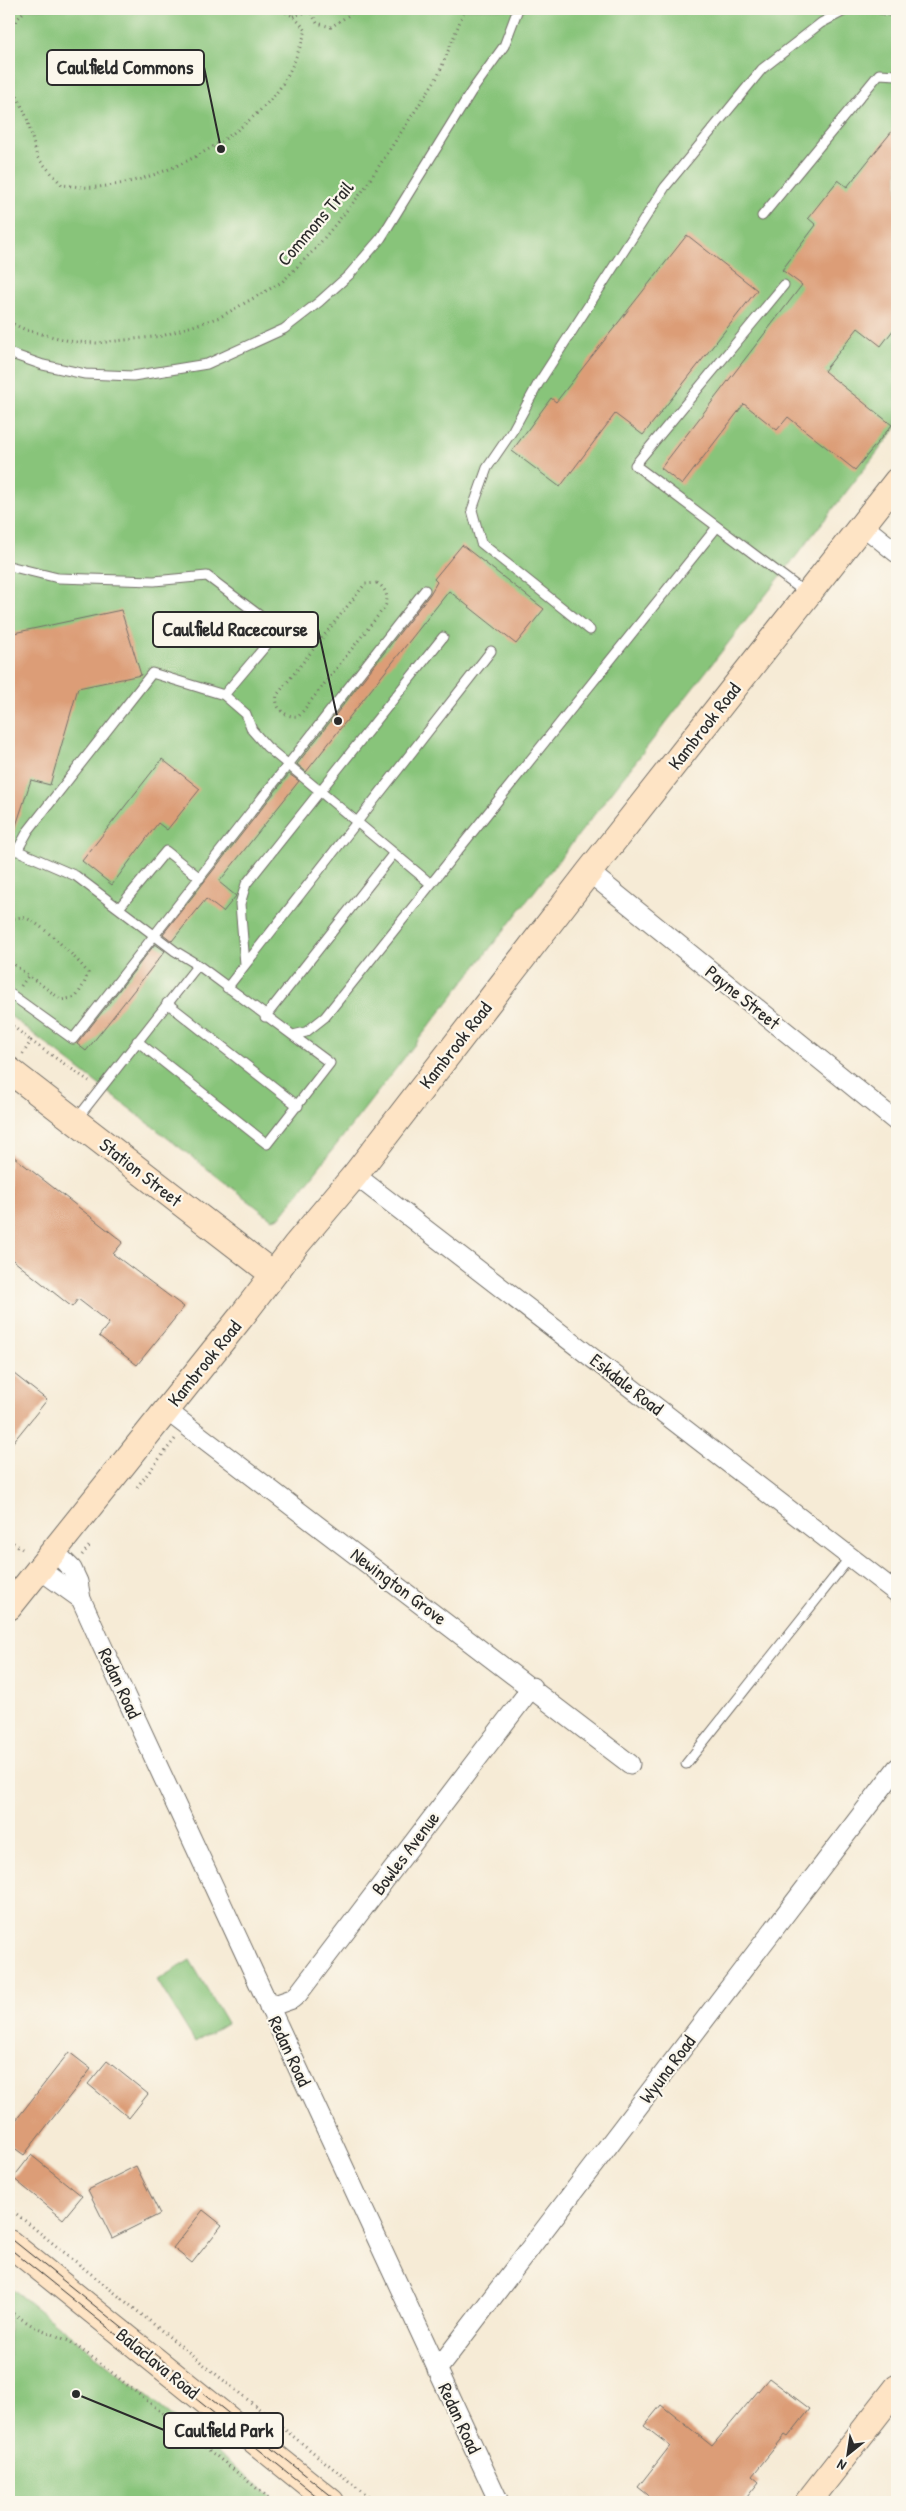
<svg xmlns="http://www.w3.org/2000/svg" width="906" height="2511" viewBox="0 0 906 2511" font-family="'Patrick Hand',sans-serif">
  <rect width="100%" height="100%" fill="#fbf7ec"/>
  <filter id="ink" filterUnits="userSpaceOnUse"><feTurbulence type="fractalNoise" baseFrequency=".02" numOctaves="2"/><feDisplacementMap in="SourceGraphic" scale="10" xChannelSelector="R" yChannelSelector="G"/><feConvolveMatrix kernelMatrix="1 2 1 2 8 2 1 2 1" color-interpolation-filters="sRGB"/></filter>
  <filter id="wash" filterUnits="userSpaceOnUse"><feTurbulence type="fractalNoise" baseFrequency=".0096" numOctaves="4" result="noise"/><feDisplacementMap in="SourceGraphic" scale="20" xChannelSelector="R" yChannelSelector="G"/><feGaussianBlur stdDeviation="1.12" result="paint"/><feColorMatrix in="noise" values="0 0 0 0 0 0 0 0 0 0 0 0 0 0 0 0 0 1.4 0 .05"/><feComposite in="paint" operator="in"/></filter>
  <g filter="url(#wash)">
    <rect width="100%" height="100%" fill="#f6ebd6"/>
    <path fill="#88c47a" stroke="#5a7852" d="M9 9H897V427L280 1217 272 1219 9 1015Z
      M190 1960 227 2023 195 2042 157 1980Z
      M9 2286 279 2502H9Z"/>
    <g id="blocks">
      <path fill="#dc9d77" d="M897 125V325L881 346 858 328 824 371 892 425 855 470 788 417 777 430 744 404 682 485 661 468 802 285 782 270 816 225 808 218 838 180 847 187Z
        M687 235 757 290 643 435 615 414 560 487 512 451 551 398 556 402Z
        M462 545 544 609 516 644 449 591 306 772 297 764 430 594 437 582 434 579Z
        M121 610 141 675 78 688 50 785 31 780 12 838H9V634Z
        M162 759 200 789 167 830 158 823 112 885 82 861Z
        M289 774 299 781 219 882 236 896 223 912 206 899 172 941 163 934Z
        M155 944 165 951 86 1051 77 1044Z
        M9 1153 123 1242 113 1254 184 1307 137 1365 99 1336 109 1323 78 1299 72 1307 9 1257Z
        M9 1370 47 1400 9 1447Z
        M69 2052 91 2069 24 2155 9 2144V2129Z
        M107 2061 148 2094 129 2118 88 2084Z
        M31 2155 82 2196 63 2219 13 2178Z
        M136 2166 160 2214 112 2238 88 2190Z
        M203 2210 222 2225 192 2263 173 2248Z
        M769 2378 810 2409 788 2437 785 2435 752 2476 759 2482 743 2502H657L638 2487 670 2446 644 2426 661 2405 712 2446Z"/>
    </g>
  </g>
  <g filter="url(#ink)">
    <use href="#blocks" fill-opacity="0" stroke="#726e67" stroke-width="1"/>
    <g fill="none" stroke-linecap="round" stroke-linejoin="round">
      <g stroke="#726e67" stroke-width="11">
        <path id="lane" d="M880 9 897 13
          M762 216 879 74 897 75
          M784 285 635 465 807 594
          M9 353 43 365 85 374 133 376 207 364 284 329 319 302 349 275 381 238 471 92 504 46 518 9
          M9 566 58 578 154 581 207 576 279 630 224 695
          M590 630 481 543 472 510 487 468 513 430 538 384 665 187 762 69 821 23 848 9
          M9 847 76 876 175 951 198 965 330 1063 267 1144 137 1041
          M17 851 28 831 152 673 224 695 246 714 252 730 267 747 431 884 325 1017 306 1032 293 1035
          M431 884 717 527
          M119 908 166 851 200 878
          M245 964 240 904 246 884 443 637
          M227 988 491 651
          M9 993 73 1039 425 590
          M167 1003 298 1106
          M265 1017 394 853
          M76 1120 198 965
          M686 1764 851 1556"/>
      </g>
      <g stroke="#726e67" stroke-width="21">
        <path id="street" d="M862 525 897 553
          M589 872 897 1122
          M355 1175 897 1593
          M166 1410 630 1764
          M54 1551 72 1569 78 1582 81 1599 99 1639 499 2502
          M39 1569 81 1599
          M269 2007 292 1999 298 1994 532 1687
          M437 2370 897 1768"/>
      </g>
      <g stroke="#726e67" stroke-width="28">
        <path id="secondary" d="M9 1070 273 1274
          M9 1607 241 1317 296 1245 355 1175 589 872 897 481
          M9 2243 331 2502
          M808 2502 897 2388"/>
      </g>
      <path stroke="#726e67" stroke-width="3" stroke-dasharray="1 4" stroke-linecap="butt" d="M309 9 317 23 331 27 352 13 354 9
        M293 16 309 11
        M9 29 26 9
        M9 78 27 118 37 157 62 185C73 186 86 188 97 187 160 182 230 145 272 98 289 79 298 53 306 30L293 16 279 9
        M9 322 26 330 74 342 97 343 162 336 220 317 282 282 315 249 362 192 438 76 465 9
        M377 583C386 588 390 599 384 608L299 716C286 718 274 709 277 695L365 584Z
        M9 920C15 918 22 916 28 919 45 927 77 958 88 973L84 984 76 997 62 1000 9 961
        M21 986 28 976
        M9 1023 31 1041
        M23 1054 31 1041 89 1081
        M137 1487 175 1439
        M9 1540 22 1549
        M82 1555 91 1544
        M9 2208 375 2502
        M9 2311 33 2326 69 2341 96 2360 274 2502"/>
      <use href="#lane" stroke="#fff" stroke-width="9"/>
      <use href="#street" stroke="#fff" stroke-width="19"/>
      <use href="#secondary" stroke="#fee4c5" stroke-width="26"/>
      <path stroke="#2b2b2b" stroke-width="1" d="M9 2237 339 2502
        M9 2248 324 2502"/>
    </g>
  </g>
  <g text-anchor="middle" stroke-width="4.5" stroke-linejoin="round" paint-order="stroke">
    <g font-size="19" fill="#2b2b2b" stroke="#fbf7ec">
      <text transform="translate(315 223) rotate(-49)" y="7">Commons Trail</text>
      <text transform="translate(704 726) rotate(-52)" y="7">Kambrook Road</text>
      <text transform="translate(743 997) rotate(39)" y="7">Payne Street</text>
      <text transform="translate(455 1045) rotate(-52)" y="7">Kambrook Road</text>
      <text transform="translate(141 1172) rotate(38)" y="7">Station Street</text>
      <text transform="translate(204 1363) rotate(-51)" y="7">Kambrook Road</text>
      <text transform="translate(627 1384) rotate(38)" y="7">Eskdale Road</text>
      <text transform="translate(399 1586) rotate(37)" y="7">Newington Grove</text>
      <text transform="translate(120 1683) rotate(65)" y="7">Redan Road</text>
      <text transform="translate(405 1853) rotate(-53)" y="7">Bowles Avenue</text>
      <text transform="translate(290 2051) rotate(65)" y="7">Redan Road</text>
      <text transform="translate(667 2069) rotate(-53)" y="7">Wyuna Road</text>
      <text transform="translate(158 2363) rotate(39)" y="7">Balaclava Road</text>
      <text transform="translate(460 2418) rotate(65)" y="7">Redan Road</text>
    </g>
  </g>
  <path fill="none" stroke="#2b2b2b" stroke-width="2" d="M221 149L204 67M338 721L318 629M76 2394L164 2430"/>
  <g fill="#2b2b2b" stroke="#fbf7ec" stroke-width="2">
    <circle cx="221" cy="149" r="5"/>
    <circle cx="338" cy="721" r="5"/>
    <circle cx="76" cy="2394" r="5"/>
  </g>
  <g fill="#fbf7ec" stroke="#2b2b2b" stroke-width="2">
    <rect x="47" y="50" width="157" height="35" rx="5"/>
    <rect x="153" y="612" width="165" height="35" rx="5"/>
    <rect x="164" y="2413" width="119" height="35" rx="5"/>
  </g>
  <g font-size="20" text-anchor="middle" font-weight="bold" fill="#2b2b2b">
    <text x="125" y="74">Caulfield Commons</text>
    <text x="235" y="636">Caulfield Racecourse</text>
    <text x="224" y="2437">Caulfield Park</text>
  </g>
  <rect width="906" height="2511" fill="none" stroke="#fbf7ec" stroke-width="30"/>
  <g transform="translate(848 2454) rotate(210)" stroke="#fbf7ec" stroke-width="4" paint-order="stroke">
  <path d="M0-4L9 19L0 12L-9 19Z" fill="#2b2b2b"/>
  <text y="-8" font-size="14" font-weight="bold" text-anchor="middle" fill="#2b2b2b">N</text>
  </g>
</svg>
